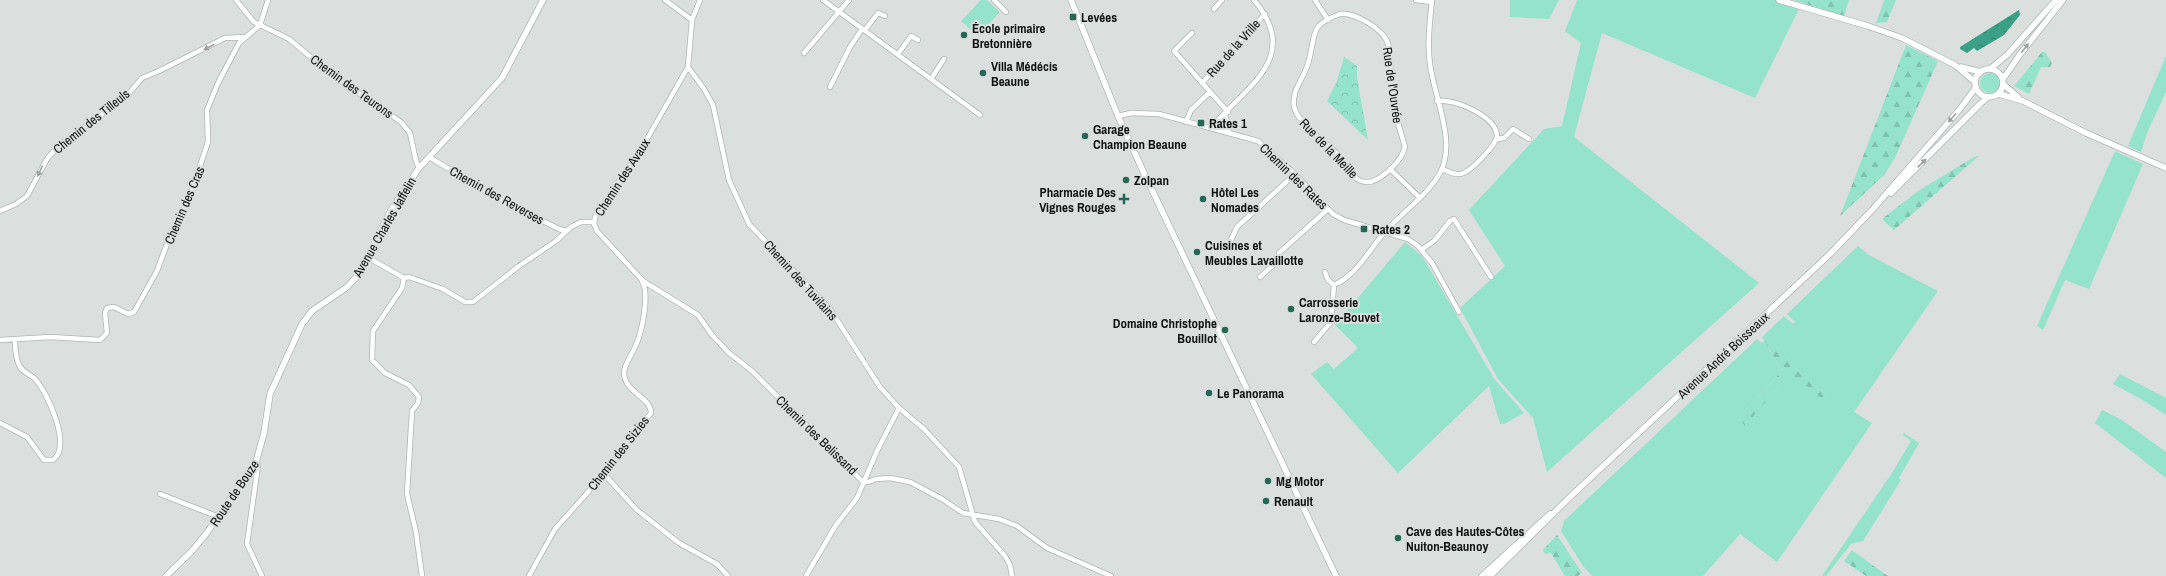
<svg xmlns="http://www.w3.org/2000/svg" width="2166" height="576" viewBox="0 0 2166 576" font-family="'Archivo Narrow',sans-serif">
  <defs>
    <pattern id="forest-firs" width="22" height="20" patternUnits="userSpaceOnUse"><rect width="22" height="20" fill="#95e3cb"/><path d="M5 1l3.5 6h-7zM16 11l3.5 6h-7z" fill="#7fc2ad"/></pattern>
    <pattern id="park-crowns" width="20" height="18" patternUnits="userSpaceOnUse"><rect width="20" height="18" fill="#95e3cb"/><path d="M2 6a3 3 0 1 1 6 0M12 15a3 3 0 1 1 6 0" fill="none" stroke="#7fc2ad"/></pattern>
    <pattern id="water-ripples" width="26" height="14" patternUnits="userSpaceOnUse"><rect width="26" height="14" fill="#3aa086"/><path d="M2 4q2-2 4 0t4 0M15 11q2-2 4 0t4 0" fill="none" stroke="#2f816c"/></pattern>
  </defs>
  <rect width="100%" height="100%" fill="#dbe0de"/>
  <path fill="#95e3cb" d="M981 0H987L1000 12 978 36 961 21Z
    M1510 0H1559L1549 19 1510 17Z
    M1577 0H1778L1799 9 1755 98 1602 33 1574 137 1759 283 1547 472 1533 418 1498 379 1460 308 1505 266 1469 210 1544 129 1562 126 1581 43 1565 31Z
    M2166 56V92L2147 133 2141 152 2128 146Z
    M1980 83a10 10 0 1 1 20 0a10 10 0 1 1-20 0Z
    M2115 151 2143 164 2089 289 2065 280 2043 330 2037 326Z
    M1405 242 1422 256 1495 380 1524 413 1504 424H1500L1489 386 1398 473 1311 374 1327 362 1334 369 1358 348 1335 325Z
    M1858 246 1869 255 1938 291 1854 412 1872 423 1777 562 1740 534 1703 576H1592L1583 566 1561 531 1564 521 1757 339 1761 343 1764 341 1782 371 1739 418 1745 425 1785 379 1797 378 1822 398 1826 395 1791 365 1778 341 1772 346 1764 335 1784 316 1793 324 1795 322 1787 314Z
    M2120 374 2166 398V415L2141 399 2113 384Z
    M2102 410 2122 420 2166 452V478L2095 423Z
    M1904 433 1919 443 1899 478 1901 480 1863 541 1851 544 1826 576H1822L1892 473 1911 441 1903 435Z"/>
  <path fill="url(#forest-firs)" d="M1794 0H1849L1844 16Z
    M1884 0H1896L1887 22 1876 23Z
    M1906 45 1938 61 1895 158 1884 175 1840 216Z
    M2042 52H2045L2052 63 2050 67H2041L2029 94 2014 86Z
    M1979 156 1894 230 1882 219 1918 191 1974 157Z
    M1764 335 1772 346 1778 340 1791 365 1826 395 1822 399 1797 378 1790 383 1785 379 1745 426 1739 418 1782 371 1762 337Z
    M1557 535 1582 573 1578 576H1565L1551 553 1545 554 1543 550Z
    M1852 550 1853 551 1888 576H1866L1844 561Z"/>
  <path fill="url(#park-crowns)" d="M1344 57 1357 66V77L1368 140 1327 101 1337 81Z"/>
  <path fill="url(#water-ripples)" d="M2019 10 2020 15 2004 35 1977 51 1974 48 1967 53 1960 49V47Z"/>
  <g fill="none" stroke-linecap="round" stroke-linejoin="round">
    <g stroke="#b0b5b3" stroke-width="6">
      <path id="minor" d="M236 0 254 22 289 39 332 75 401 122 410 133 416 161 419 168
        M665 0 692 20
        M700 0 692 20 688 67 643 146 595 217 594 224 597 231 643 281 698 315 712 335 729 353 752 371 863 482H868L876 479 890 478 910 482 942 499 963 513 999 519 1017 526 1047 548 1111 576
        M823 0 980 115
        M994 0 1006 12
        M1315 0 1328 20
        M1416 0 1432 2
        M1214 9 1222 0
        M1340 14C1354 12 1381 28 1387 41 1393 56 1389 77 1391 93 1394 112 1400 129 1405 147 1403 156 1396 164 1390 170 1383 175 1375 183 1366 182 1363 182 1360 181 1357 179 1349 173 1343 161 1336 153 1325 141 1296 122 1294 106 1291 90 1306 76 1309 60 1316 34 1309 25 1340 14Z
        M865 30 878 13 885 16
        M1192 33 1174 51 1228 112
        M804 53 849 0
        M898 54 911 36 918 40
        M688 67 704 89 713 105 729 180 749 224 830 309 880 387 899 408 924 429 959 467 975 522 1005 556 1010 565 1012 576
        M931 79 944 59
        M1202 83 1265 14
        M830 87 850 47 862 29
        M1437 101C1454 98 1496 116 1497 136 1496 145 1470 173 1460 174 1454 175 1447 171 1442 169
        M1225 115 1229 132
        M1118 116 1131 113 1159 114 1258 141 1295 174 1333 214 1344 220 1408 239 1418 246 1432 263 1459 312
        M1186 122 1191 110 1210 92
        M1211 128C1245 87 1303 58 1254 0
        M1497 139 1504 138 1513 129 1529 139
        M429 157 503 201 559 229 566 231
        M1390 169 1420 198
        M0 211 16 204 27 196 47 159 58 146 125 98 142 78 159 71 225 38 246 37
        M1231 240 1237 227 1295 174
        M1421 250 1434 241 1450 221 1454 219 1491 277
        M369 258 404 278 409 277 443 289 465 302H473L519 266 556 241 571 227 581 222H594
        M1280 262 1279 253 1327 210
        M1325 272 1328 280 1334 285C1357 275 1368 251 1384 233 1402 212 1426 197 1440 173 1457 142 1434 97 1430 64 1427 43 1430 21 1432 0
        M1260 277 1279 260
        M404 278 402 288 373 331 372 360 385 373 409 385 419 397 418 403 412 411 407 494 416 532 422 576
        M0 340 50 337 100 340 107 333 105 313 107 308 114 307 128 314 134 312 157 271 171 233 190 196 208 142 207 110 218 83 239 43 260 25 268 0
        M1314 342 1331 322 1334 285
        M0 423 27 437 44 460H53C72 446 48 393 35 379 30 374 24 373 20 367 16 360 15 348 15 340
        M256 462 258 465 247 544 262 576
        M604 474 637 510 679 543 717 564 728 576
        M160 494 219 517
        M529 576 555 529 604 474 651 413C651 397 625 393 624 373 624 364 633 353 636 345 642 331 650 294 642 281
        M806 576 836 525 857 498 877 451 899 408"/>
    </g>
    <g stroke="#b0b5b3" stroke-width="7">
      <path id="major" d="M1071 0 1118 116 1143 171 1336 576
        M1779 0 1868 26 1902 38 1955 65 1975 82
        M1961 67 1981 72
        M1990 69 2007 55 2056 0
        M1975 83a14 14 0 1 1 28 0a14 14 0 1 1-28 0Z
        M2003 79 2021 53 2063 0
        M2003 84 2018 97
        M1999 94 2023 101 2086 133 2166 168
        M1891 193 1980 104 1988 97
        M166 576 191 552 206 534 256 462 264 433 270 394 302 324 312 311 347 287 359 274 391 210 419 168 502 78 543 0
        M1482 576 1550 514
        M1490 576 1570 497 1830 254 1873 209 1960 109 1976 87"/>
    </g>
    <use href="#minor" stroke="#fff" stroke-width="4.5"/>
    <use href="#major" stroke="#fff" stroke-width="5.5"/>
  </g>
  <defs><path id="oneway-solid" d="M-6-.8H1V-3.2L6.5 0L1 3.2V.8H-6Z"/></defs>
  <g fill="#a0a0a0">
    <use href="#oneway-solid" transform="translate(209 47) rotate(153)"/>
    <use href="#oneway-solid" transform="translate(2025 48) rotate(-52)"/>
    <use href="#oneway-solid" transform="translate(1952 118) rotate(132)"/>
    <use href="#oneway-solid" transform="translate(1922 163) rotate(-44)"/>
    <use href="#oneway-solid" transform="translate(40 171) rotate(115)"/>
  </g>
  <g fill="#256655" stroke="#dbe0de" stroke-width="1.5">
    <rect x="1069" y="13" width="8" height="8" rx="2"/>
    <circle cx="964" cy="35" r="4"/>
    <circle cx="983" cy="73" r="4"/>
    <rect x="1197" y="119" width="8" height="8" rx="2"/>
    <circle cx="1085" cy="136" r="4"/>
    <circle cx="1126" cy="180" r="4"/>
    <path d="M1122 193h4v4h4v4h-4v4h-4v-4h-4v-4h4z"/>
    <circle cx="1203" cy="199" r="4"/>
    <rect x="1360" y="225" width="8" height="8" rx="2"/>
    <circle cx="1197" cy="252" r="4"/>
    <circle cx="1291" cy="309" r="4"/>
    <circle cx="1225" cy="330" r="4"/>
    <circle cx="1209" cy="393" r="4"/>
    <circle cx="1268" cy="481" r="4"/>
    <circle cx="1266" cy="501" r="4"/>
    <circle cx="1398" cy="538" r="4"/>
  </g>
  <g text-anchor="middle" stroke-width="4" stroke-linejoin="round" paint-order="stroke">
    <g font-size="13" font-weight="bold" fill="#111212" stroke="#dbe0de" text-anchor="start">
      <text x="1081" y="22">Levées</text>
      <text x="972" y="33">École primaire<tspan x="972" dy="15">Bretonnière</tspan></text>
      <text x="991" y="71">Villa Médécis<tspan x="991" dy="15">Beaune</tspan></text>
      <text x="1209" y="128">Rates 1</text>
      <text x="1093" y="134">Garage<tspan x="1093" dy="15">Champion Beaune</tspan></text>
      <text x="1134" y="185">Zolpan</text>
      <text x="1116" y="197" text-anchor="end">Pharmacie Des<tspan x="1116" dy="15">Vignes Rouges</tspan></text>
      <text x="1211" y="197">Hôtel Les<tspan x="1211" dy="15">Nomades</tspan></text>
      <text x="1372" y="234">Rates 2</text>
      <text x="1205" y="250">Cuisines et<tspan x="1205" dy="15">Meubles Lavaillotte</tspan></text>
      <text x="1299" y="307">Carrosserie<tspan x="1299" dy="15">Laronze-Bouvet</tspan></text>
      <text x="1217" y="328" text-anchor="end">Domaine Christophe<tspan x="1217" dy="15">Bouillot</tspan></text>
      <text x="1217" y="398">Le Panorama</text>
      <text x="1276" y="486">Mg Motor</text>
      <text x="1274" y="506">Renault</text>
      <text x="1406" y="536">Cave des Hautes-Côtes<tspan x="1406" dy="15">Nuiton-Beaunoy</tspan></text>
    </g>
    <g font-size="13" fill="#111212" stroke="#dbe0de">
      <text transform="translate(1233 48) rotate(-48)" y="5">Rue de la Vrille</text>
      <text transform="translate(1393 85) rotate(82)" y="5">Rue de l'Ouvrée</text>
      <text transform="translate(352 86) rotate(36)" y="5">Chemin des Teurons</text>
      <text transform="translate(91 121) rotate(-39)" y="5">Chemin des Tilleuls</text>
      <text transform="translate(1329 148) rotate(46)" y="5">Rue de la Meille</text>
      <text transform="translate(1294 176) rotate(44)" y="5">Chemin des Rates</text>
      <text transform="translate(622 177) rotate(-57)" y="5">Chemin des Avaux</text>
      <text transform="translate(497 195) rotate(29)" y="5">Chemin des Reverses</text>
      <text transform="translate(184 205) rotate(-67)" y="5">Chemin des Cras</text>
      <text transform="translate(384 227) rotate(-60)" y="5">Avenue Charles Jaffelin</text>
      <text transform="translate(801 280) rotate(48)" y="5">Chemin des Tuvilains</text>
      <text transform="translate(1723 355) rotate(-43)" y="5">Avenue André Boisseaux</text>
      <text transform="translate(817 435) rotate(44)" y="5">Chemin des Belissand</text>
      <text transform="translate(618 453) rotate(-52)" y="5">Chemin des Sizies</text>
      <text transform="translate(234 493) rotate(-56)" y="5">Route de Bouze</text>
    </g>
  </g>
</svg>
